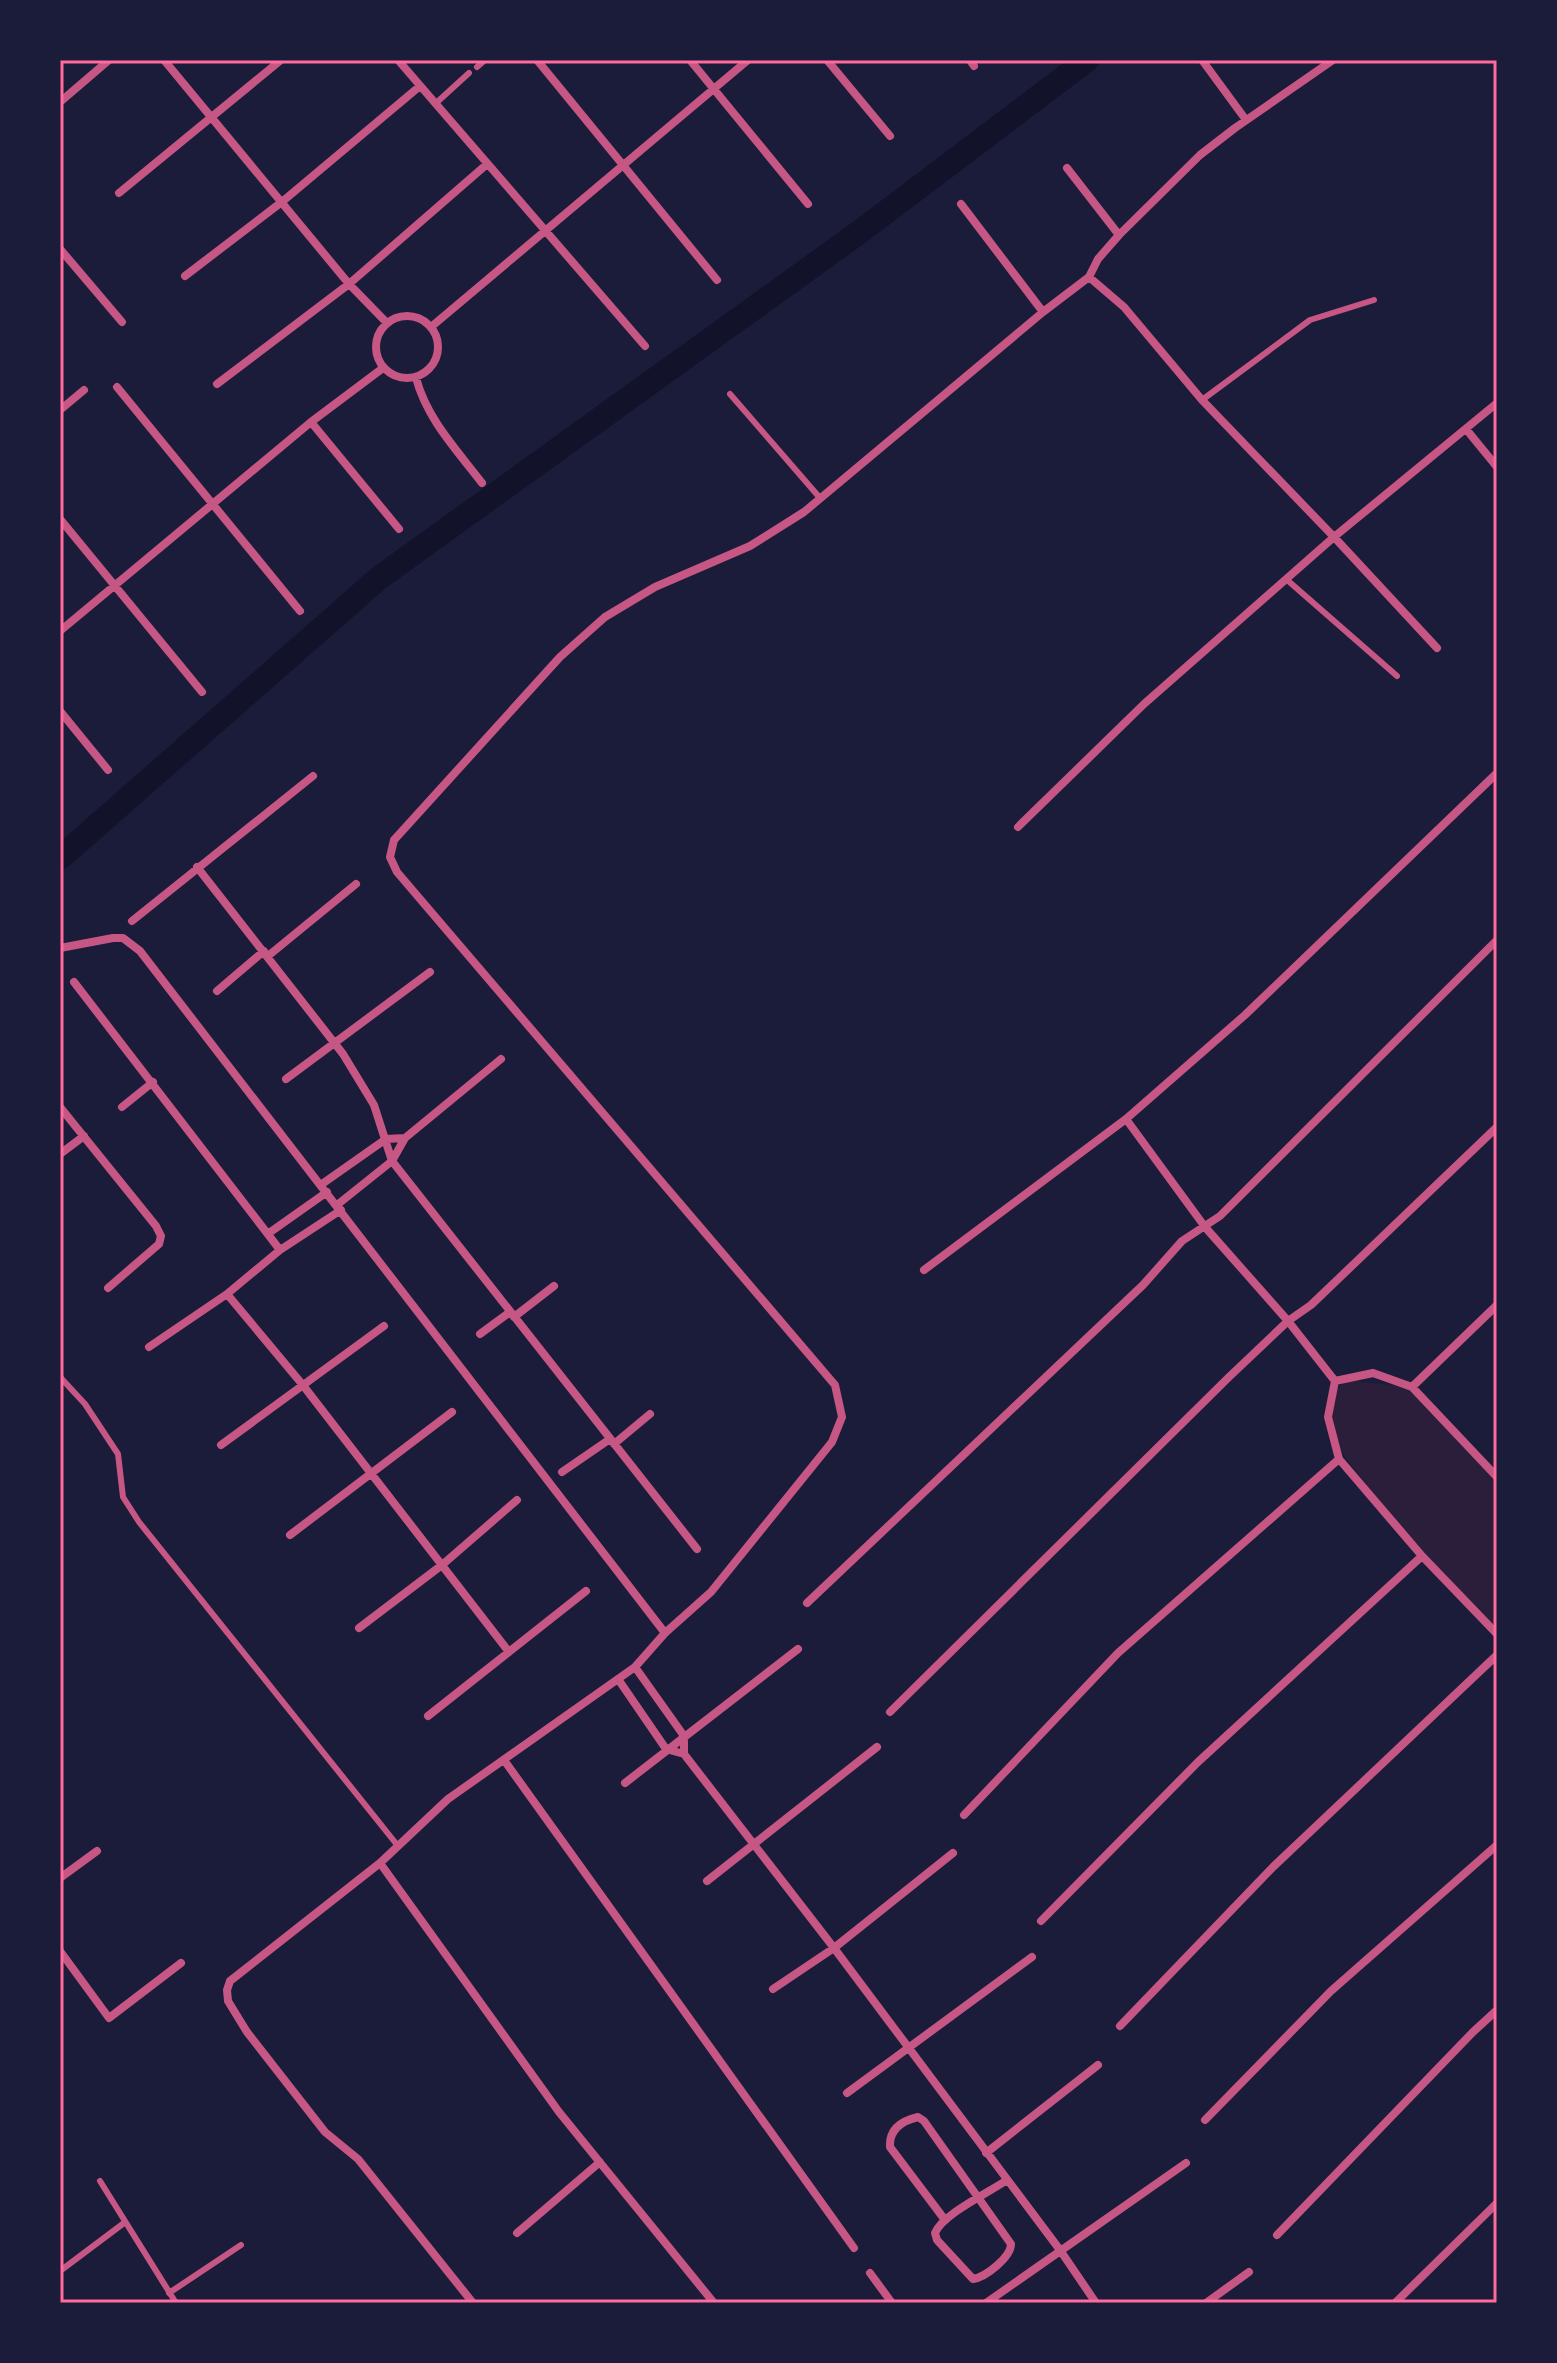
<svg xmlns="http://www.w3.org/2000/svg" width="1557" height="2363" viewBox="0 0 1557 2363" font-family="Karla,sans-serif">
  <rect width="100%" height="100%" fill="#1b1b3a"/>
  <path fill="#2a1e3b" d="M1345 1380 1412 1387 1497 1478V1634L1422 1556 1343 1454 1328 1417 1332 1395Z"/>
  <g fill="none" stroke-linecap="round" stroke-linejoin="round">
    <path stroke="#12122b" stroke-width="24" d="M60 858 379 578 861 231 1087 60"/>
    <path stroke="#c65784" stroke-width="6" d="M477 67 485 60
      M435 104 469 73
      M730 394 820 498
      M1202 400 1310 320 1374 300
      M1286 579 1397 676
      M60 1377 85 1404 118 1454 123 1497 139 1522 398 1846
      M100 2181 176 2303
      M60 2271 124 2223
      M169 2293 241 2245"/>
    <path stroke="#c65784" stroke-width="8" d="M164 60 349 284 387 323
      M398 60 645 346
      M537 60 717 280
      M690 60 808 204
      M827 60 890 136
      M970 60 974 66
      M1202 60 1246 120
      M60 102 109 60
      M1067 168 1119 235
      M119 193 281 60
      M961 204 1043 312
      M60 249 122 322
      M185 276 283 201 420 86
      M1089 277 1124 307 1202 400 1334 537 1497 403
      M376 347a31 31 0 1 1 62 0a31 31 0 1 1-62 0Z
      M431 327 748 60
      M416 378C427 419 456 449 482 483
      M217 384 349 284 486 165
      M117 387 300 611
      M60 410 84 390
      M311 422 399 529
      M1466 429 1497 467
      M60 519 202 692
      M60 631 311 422 383 368
      M60 711 108 770
      M1018 827 1144 704 1334 537 1437 648
      M197 867 343 1054 374 1105 392 1161 697 1549
      M132 921 313 776
      M60 948 113 938H123L140 951 665 1633
      M268 956 356 884
      M74 982 280 1250 227 1294 302 1384 509 1652
      M217 991 264 951
      M286 1079 430 972
      M60 1107 156 1226 161 1236 159 1244 108 1288
      M122 1107 153 1082
      M1126 1119 1205 1227 1288 1321 1335 1381
      M60 1154 84 1136
      M322 1184 386 1139 405 1138
      M337 1205 392 1161 405 1138 501 1059
      M269 1233 327 1192
      M280 1250 341 1210
      M924 1270 1126 1119 1245 1015 1496 774
      M514 1317 554 1286
      M480 1334 510 1312
      M149 1347 227 1294
      M1335 1381 1328 1417 1339 1459 1422 1556 1497 1634
      M1335 1381 1373 1373 1412 1387 1497 1477
      M1412 1387 1497 1305
      M614 1444 650 1414
      M221 1445 384 1326
      M562 1472 610 1439
      M290 1535 452 1412
      M807 1603 1143 1285 1182 1241 1220 1216 1497 940
      M359 1628 442 1565 517 1500
      M635 1667 684 1736V1754
      M618 1679 666 1749 684 1754 834 1948 1060 2250 1096 2303
      M890 1712 1229 1377 1288 1321 1311 1305 1497 1127
      M428 1716 586 1591
      M504 1760 854 2248
      M625 1783 798 1649
      M964 1815 1118 1653 1339 1459
      M380 1863 559 2112 714 2303
      M60 1878 97 1851
      M707 1881 877 1747
      M1041 1921 1198 1762 1422 1556
      M60 1951 109 2018 181 1963
      M773 1989 834 1948 953 1853
      M1120 2026 1273 1867 1497 1655
      M847 2093 1032 1957
      M1205 2120 1331 1991 1497 1845
      M986 2153 1098 2065
      M945 2220 890 2147C889 2130 901 2121 918 2117L924 2121 1011 2244C1011 2257 986 2277 973 2279L937 2240 935 2233C943 2214 988 2193 1007 2180
      M517 2233 600 2162
      M1277 2235 1473 2032 1497 2010
      M870 2273 892 2303
      M473 2303 358 2159 325 2132 247 2032 228 2001 227 1990 230 1981 380 1863 448 1799 635 1667 665 1633 711 1592 832 1442 842 1417 835 1385 397 872 390 857 394 840 560 657 605 617 655 587 750 546 804 512 1043 312 1089 277 1098 259 1119 235 1200 155 1235 128 1333 60
      M986 2303 1186 2163
      M1206 2303 1249 2272
      M1395 2303 1497 2203"/>
  </g>
  <rect width="1557" height="2363" fill="none" stroke="#1b1b3a" stroke-width="124"/>
  <rect x="62" y="62" width="1433" height="2239" fill="none" stroke="#ff6b9d" stroke-width="3"/>
</svg>
